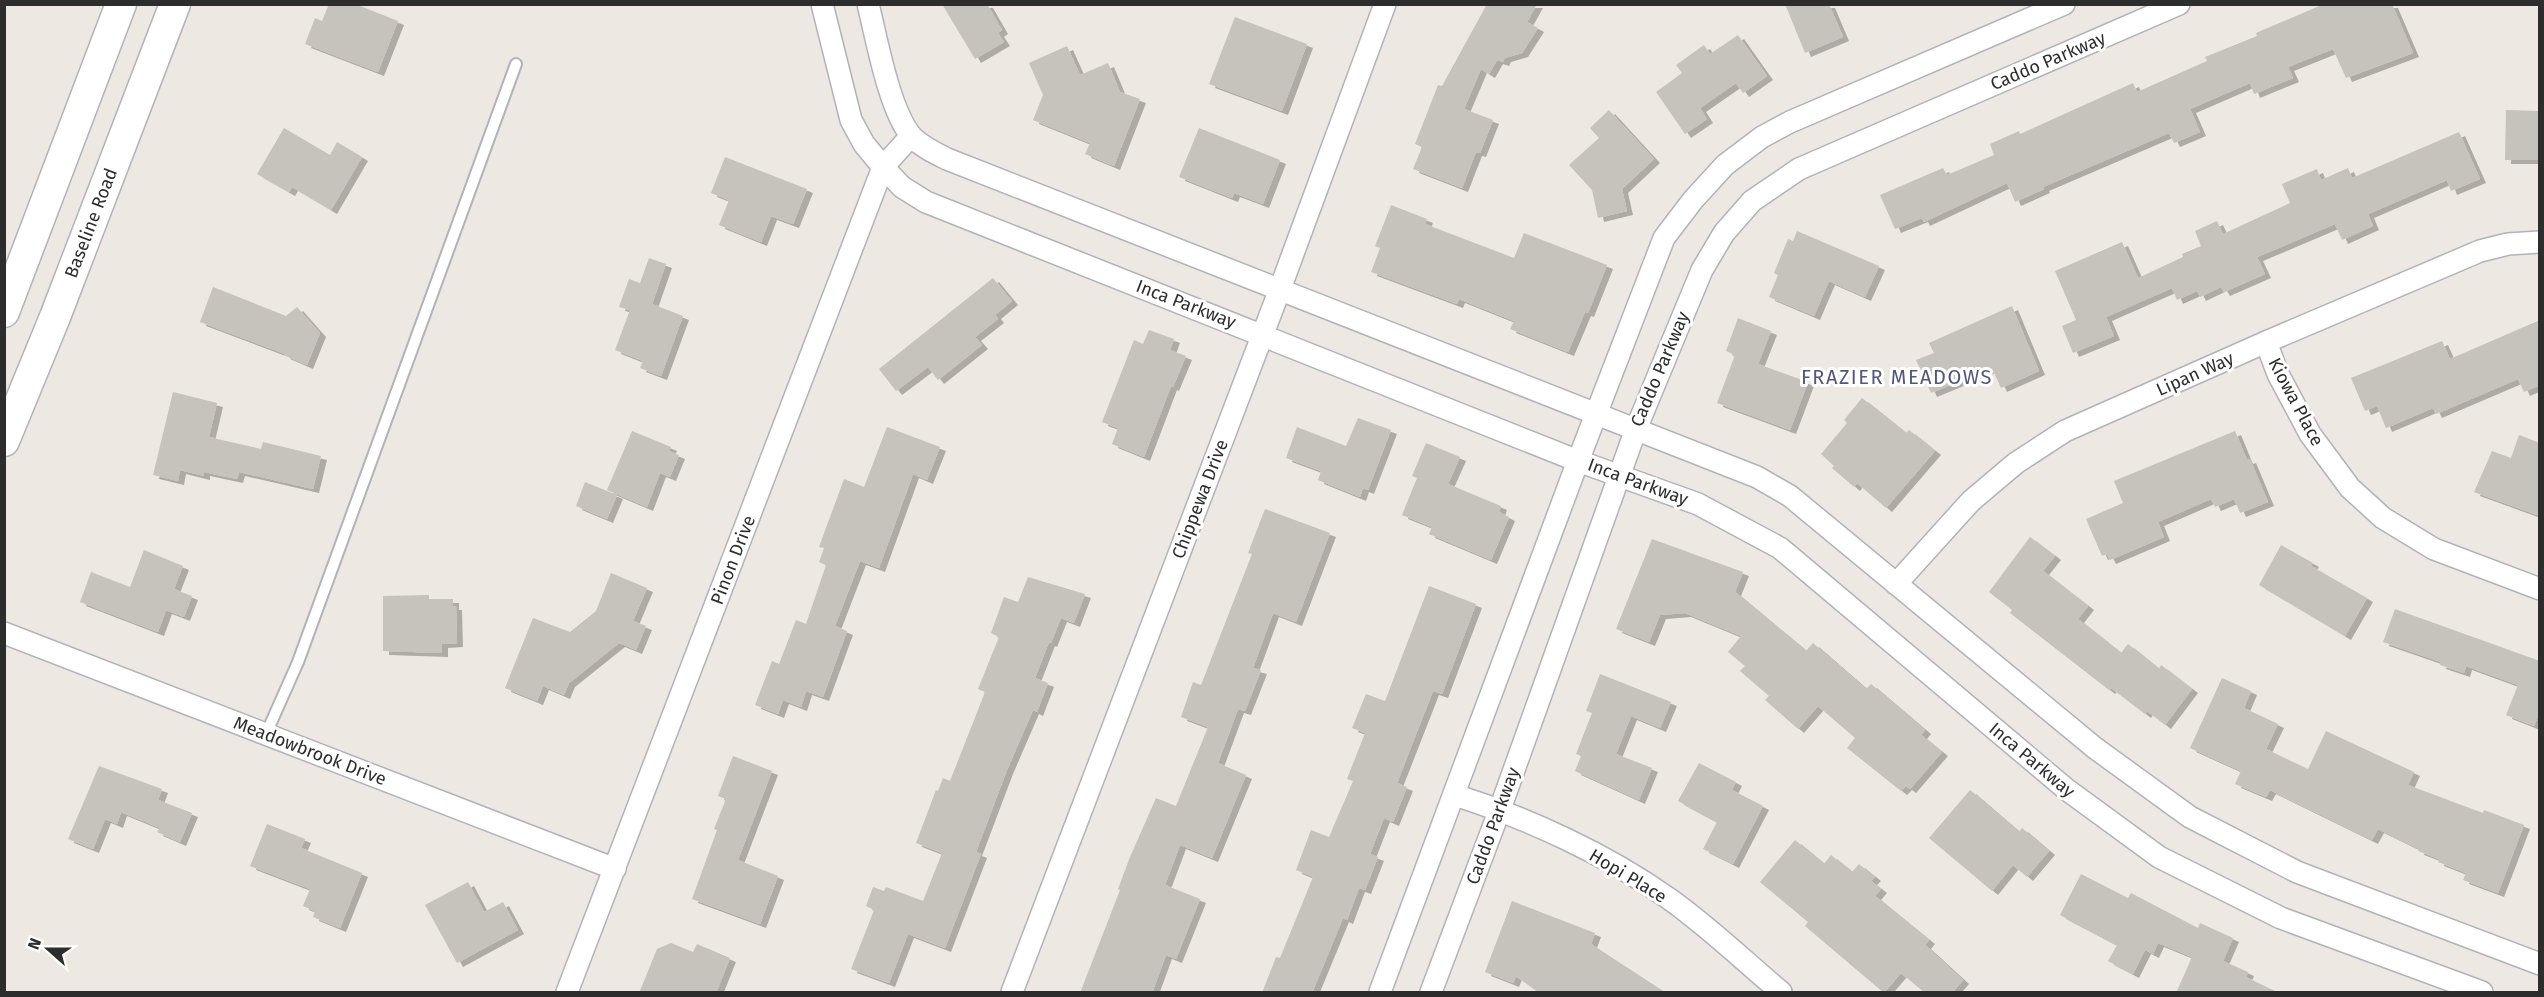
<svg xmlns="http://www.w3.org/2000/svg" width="2544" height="997" font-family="'Fira Sans',sans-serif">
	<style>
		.building { fill: #c6c2bc; filter: url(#shadow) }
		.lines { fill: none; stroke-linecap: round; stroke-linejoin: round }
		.lane-casing { stroke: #b1b2bc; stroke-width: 14 }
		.street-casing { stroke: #b1b2bc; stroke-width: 24 }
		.secondary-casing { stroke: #b1b2bc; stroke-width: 33 }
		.lane { stroke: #fff; stroke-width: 10 }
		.street { stroke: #fff; stroke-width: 21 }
		.secondary { stroke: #fff; stroke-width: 30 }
		.labels { text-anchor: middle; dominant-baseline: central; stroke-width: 6; stroke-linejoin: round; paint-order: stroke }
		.street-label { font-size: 18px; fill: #2d2d2d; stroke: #fff }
		.neighbourhood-label { font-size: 20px; letter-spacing: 1.5px; fill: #51567a; stroke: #fff }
	</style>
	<defs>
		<filter id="shadow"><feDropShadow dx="6" dy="4" stdDeviation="0" flood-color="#0004"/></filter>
	</defs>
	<rect width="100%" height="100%" fill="#ede8e1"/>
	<g class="building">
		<path d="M 329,4 L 355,4 L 398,21 L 378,72 L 305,44 L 315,18 L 322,21 Z"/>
		<path d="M 942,4 L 987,4 L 1002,30 L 998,33 L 1004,42 L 975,59 Z"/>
		<path d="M 1487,4 L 1537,4 L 1527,22 L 1538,28 L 1522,53 L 1505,58 L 1503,62 L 1497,60 L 1489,74 L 1481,69 L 1464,109 L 1493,120 L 1480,153 L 1476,152 L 1462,188 L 1413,169 L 1422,147 L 1415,144 L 1438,85 L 1442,86 Z"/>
		<path d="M 1785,4 L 1829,4 L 1843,37 L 1805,53 Z"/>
		<path d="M 2324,4 L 2392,4 L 2413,53 L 2346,78 L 2333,49 L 2288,67 L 2293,78 L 2254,94 L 2250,83 L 2190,109 L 2200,132 L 2174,143 L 2169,133 L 2043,187 L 2044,189 L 2015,202 L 2007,183 L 1924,222 L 1922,218 L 1895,229 L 1880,195 L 1943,168 L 1947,175 L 1994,155 L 1990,144 L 2019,131 L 2020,134 L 2133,83 L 2137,92 L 2207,61 L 2205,57 L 2257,36 L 2256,33 Z"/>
		<path d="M 1235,17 L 1307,44 L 1282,111 L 1209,84 Z"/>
		<path d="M 1738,35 L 1767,76 L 1743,93 L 1736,83 L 1700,108 L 1707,119 L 1685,134 L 1656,92 L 1682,73 L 1676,65 L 1704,45 L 1710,54 Z"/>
		<path d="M 1067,46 L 1080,75 L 1108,63 L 1120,92 L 1140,99 L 1114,166 L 1085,154 L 1090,143 L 1033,120 L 1043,95 L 1029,63 Z"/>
		<path d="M 1609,110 L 1654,159 L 1622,189 L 1627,211 L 1598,218 L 1592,190 L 1569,165 L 1599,138 L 1590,128 Z"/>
		<path d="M 2506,110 L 2540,111 L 2540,160 L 2505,160 Z"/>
		<path d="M 284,128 L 330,155 L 337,142 L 362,157 L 331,210 L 292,187 L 289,192 L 257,174 Z"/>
		<path d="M 1199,128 L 1280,160 L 1263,204 L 1234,193 L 1232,198 L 1179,177 Z"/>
		<path d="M 2459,132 L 2480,179 L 2451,191 L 2447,180 L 2368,214 L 2373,226 L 2342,240 L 2335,224 L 2257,257 L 2265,274 L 2224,292 L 2221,287 L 2200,297 L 2197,291 L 2177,300 L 2172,288 L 2106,317 L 2114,336 L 2073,353 L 2062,326 L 2076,320 L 2055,271 L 2122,242 L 2138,278 L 2183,257 L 2182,254 L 2201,246 L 2195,231 L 2217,221 L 2223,234 L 2290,203 L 2282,184 L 2317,169 L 2321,180 L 2348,168 L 2352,178 Z"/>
		<path d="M 725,157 L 807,189 L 793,224 L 771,216 L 761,242 L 719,225 L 729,200 L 711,193 Z"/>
		<path d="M 1391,205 L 1427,219 L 1425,224 L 1514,258 L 1524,233 L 1607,265 L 1588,313 L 1585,312 L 1568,352 L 1510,329 L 1514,321 L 1459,299 L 1457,304 L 1371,272 L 1380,248 L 1375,246 Z"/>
		<path d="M 1797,231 L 1879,266 L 1865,297 L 1829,281 L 1814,316 L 1769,297 L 1778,275 L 1774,273 L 1788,239 L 1793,241 Z"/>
		<path d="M 649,258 L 666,264 L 652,304 L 683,316 L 661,376 L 640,368 L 643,361 L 615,350 L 630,310 L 619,307 L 629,279 L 640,283 Z"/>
		<path d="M 993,278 L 1012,301 L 995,315 L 998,319 L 975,337 L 982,345 L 938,380 L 928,367 L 896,391 L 879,369 Z"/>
		<path d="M 213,287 L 286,316 L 297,307 L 320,333 L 307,365 L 284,355 L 285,354 L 200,322 Z"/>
		<path d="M 2012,306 L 2039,371 L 2001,388 L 1992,368 L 1931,393 L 1916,360 L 1934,353 L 1929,343 Z"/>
		<path d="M 1738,318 L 1771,331 L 1758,364 L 1808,382 L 1790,430 L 1717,403 L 1735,355 L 1726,351 Z"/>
		<path d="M 2540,320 L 2540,385 L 2524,392 L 2518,379 L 2436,414 L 2433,408 L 2386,428 L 2377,406 L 2365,411 L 2351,378 L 2442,341 L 2450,359 Z"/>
		<path d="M 1149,330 L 1174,339 L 1170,350 L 1186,356 L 1173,387 L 1171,386 L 1144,457 L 1112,444 L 1118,428 L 1102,422 L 1134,340 L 1143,344 Z"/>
		<path d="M 173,392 L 217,403 L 209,437 L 261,449 L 263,442 L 321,456 L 313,489 L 239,472 L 237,479 L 204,472 L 204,476 L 180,470 L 178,481 L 153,475 Z"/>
		<path d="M 1862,398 L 1906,433 L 1909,430 L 1935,451 L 1886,508 L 1857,483 L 1854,487 L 1832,468 L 1834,466 L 1821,454 L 1847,423 L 1844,420 Z"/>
		<path d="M 1358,418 L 1391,430 L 1368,490 L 1363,488 L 1360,497 L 1318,480 L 1321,471 L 1286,458 L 1297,427 L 1346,446 Z"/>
		<path d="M 887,427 L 940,447 L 927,480 L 913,474 L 879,568 L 860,561 L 835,626 L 847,631 L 823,697 L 806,691 L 801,707 L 783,700 L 778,714 L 755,705 L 772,661 L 779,664 L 796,620 L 806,624 L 826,565 L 819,562 L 824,548 L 819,547 L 844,479 L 864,487 Z"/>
		<path d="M 632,431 L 671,447 L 669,451 L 679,455 L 670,477 L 660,473 L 647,507 L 607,490 Z"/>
		<path d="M 2235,431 L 2247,460 L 2250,459 L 2268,502 L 2240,513 L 2234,499 L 2215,507 L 2211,499 L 2158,522 L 2164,537 L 2110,560 L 2107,554 L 2102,556 L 2086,519 L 2123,503 L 2114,481 Z"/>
		<path d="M 2519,435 L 2540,443 L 2540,516 L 2474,492 L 2492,451 L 2511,458 Z"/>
		<path d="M 1426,443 L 1460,457 L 1448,484 L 1501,506 L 1499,512 L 1509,517 L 1491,560 L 1429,534 L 1432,527 L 1402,515 L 1417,478 L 1412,476 Z"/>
		<path d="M 585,482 L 617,495 L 607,519 L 576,506 Z"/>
		<path d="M 1265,509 L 1330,533 L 1296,622 L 1273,613 L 1253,668 L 1261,670 L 1245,711 L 1238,709 L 1218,763 L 1246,775 L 1212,858 L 1180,845 L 1165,885 L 1200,899 L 1176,959 L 1166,955 L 1152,993 L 1080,993 L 1120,890 L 1118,889 L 1130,857 L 1156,798 L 1176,806 L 1208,727 L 1181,717 L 1193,682 L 1201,685 L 1252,554 L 1248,553 Z"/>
		<path d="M 2030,537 L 2055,556 L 2043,571 L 2088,606 L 2078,619 L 2121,653 L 2128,644 L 2159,669 L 2161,665 L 2192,689 L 2165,725 L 2147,711 L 2145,714 L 2111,688 L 2109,690 L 2010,613 L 2012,610 L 1989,592 Z"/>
		<path d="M 1652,539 L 1743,572 L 1735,592 L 1806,651 L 1813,643 L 1866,689 L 1871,684 L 1925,730 L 1921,735 L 1942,752 L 1910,789 L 1906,786 L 1901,791 L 1847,748 L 1855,738 L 1818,706 L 1798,729 L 1765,700 L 1769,696 L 1740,671 L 1745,666 L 1728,652 L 1741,636 L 1685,613 L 1660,615 L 1649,642 L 1616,629 Z"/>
		<path d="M 2281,545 L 2313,563 L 2311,566 L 2367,598 L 2345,636 L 2259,585 Z"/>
		<path d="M 144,550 L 183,566 L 174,589 L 192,596 L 184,617 L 166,610 L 158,632 L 80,602 L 91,572 L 130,587 Z"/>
		<path d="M 611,573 L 647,588 L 633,621 L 646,626 L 636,650 L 619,643 L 569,683 L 564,695 L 543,686 L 537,701 L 505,688 L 533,618 L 570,632 L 596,611 Z"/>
		<path d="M 1028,577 L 1085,594 L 1074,623 L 1061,618 L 1051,643 L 1049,642 L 1035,678 L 1048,683 L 1037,712 L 1033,710 L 1007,770 L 976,852 L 981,854 L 945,948 L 908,934 L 889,983 L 851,969 L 874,910 L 866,906 L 873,887 L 884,891 L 886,887 L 923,901 L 942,853 L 916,843 L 936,790 L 938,791 L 943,778 L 950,781 L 985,692 L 978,689 L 999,637 L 991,633 L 1004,597 L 1018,602 Z"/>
		<path d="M 1429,586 L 1476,604 L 1442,694 L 1433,691 L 1397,783 L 1407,787 L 1393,822 L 1384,818 L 1370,854 L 1378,857 L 1365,890 L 1359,888 L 1347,920 L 1343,918 L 1312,993 L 1262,993 L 1276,957 L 1280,958 L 1313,877 L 1296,870 L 1311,830 L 1329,837 L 1353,781 L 1347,779 L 1365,733 L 1352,728 L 1366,694 L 1385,701 Z"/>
		<path d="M 429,595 L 429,599 L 453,599 L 453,606 L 456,606 L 457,643 L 442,644 L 442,653 L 383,651 L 383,596 Z"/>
		<path d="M 2395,609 L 2540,661 L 2540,711 L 2534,726 L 2506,715 L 2518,685 L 2466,666 L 2464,673 L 2440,665 L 2441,662 L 2383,642 Z"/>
		<path d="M 1600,674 L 1671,702 L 1660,728 L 1631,716 L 1616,754 L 1652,768 L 1639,800 L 1575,771 L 1581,756 L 1576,754 L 1592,713 L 1586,711 Z"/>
		<path d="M 2222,678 L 2251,691 L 2244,708 L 2278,724 L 2266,749 L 2308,769 L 2326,731 L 2414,772 L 2408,785 L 2483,813 L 2484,810 L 2524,825 L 2498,893 L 2463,880 L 2466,873 L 2438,862 L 2439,859 L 2418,851 L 2419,849 L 2378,829 L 2372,840 L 2270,790 L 2266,797 L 2235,784 L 2241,771 L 2190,748 Z"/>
		<path d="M 733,756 L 772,771 L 738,860 L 778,876 L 760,924 L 692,899 L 717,830 L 714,829 L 726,799 L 718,796 Z"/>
		<path d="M 1699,763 L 1736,782 L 1732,790 L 1763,806 L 1733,864 L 1703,849 L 1717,822 L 1678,801 Z"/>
		<path d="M 99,766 L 162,789 L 158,800 L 192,813 L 180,842 L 157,832 L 160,828 L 121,812 L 117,824 L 105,819 L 93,849 L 68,839 Z"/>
		<path d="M 1970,790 L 2019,832 L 2022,828 L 2049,851 L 2027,877 L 2013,865 L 1992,891 L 1929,838 Z"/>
		<path d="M 267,824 L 305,839 L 301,848 L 362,873 L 340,928 L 313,917 L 315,911 L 303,906 L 310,889 L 250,866 Z"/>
		<path d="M 1795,840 L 1824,864 L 1831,855 L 1852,872 L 1859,864 L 1875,877 L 1871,881 L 1881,889 L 1875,896 L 1929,940 L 1925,945 L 1963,980 L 1952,993 L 1925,993 L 1901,973 L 1884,993 L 1805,926 L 1808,922 L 1760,882 Z"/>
		<path d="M 2081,874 L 2128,898 L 2131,893 L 2198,928 L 2200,923 L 2233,938 L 2223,961 L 2248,972 L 2246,977 L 2279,993 L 2176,993 L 2192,957 L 2158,943 L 2153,954 L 2145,950 L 2133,974 L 2108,961 L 2117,945 L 2060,915 Z"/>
		<path d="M 468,882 L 484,912 L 503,902 L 518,930 L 457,963 L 425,905 Z"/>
		<path d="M 1512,901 L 1595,933 L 1591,944 L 1666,993 L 1539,993 L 1516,976 L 1513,983 L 1485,972 Z"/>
		<path d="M 671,943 L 693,952 L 697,944 L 730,958 L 716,993 L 639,993 L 657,949 Z"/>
	</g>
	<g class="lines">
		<defs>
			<path id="lane" d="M 266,734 L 298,662 L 516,64"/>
			<g id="street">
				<path d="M 822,4 L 851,120 L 864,144 L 883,167 L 902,187 L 926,202 L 1578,461 L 1698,504 L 1780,548 L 2066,789 L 2159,857 L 2281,918 L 2482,992"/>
				<path d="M 868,4 C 877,40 889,110 912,137 C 922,147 935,153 947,159 L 1757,477 L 1790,496 L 2095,748 L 2190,817 L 2297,872 L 2540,964"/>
				<path d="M 2266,342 L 2278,374 L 2310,434 L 2350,488 L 2383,518 L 2434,549 L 2540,589"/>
				<path d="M 1896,584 L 1971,501 L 2016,463 L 2065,431 L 2266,342 L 2480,251 L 2508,244 L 2540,242"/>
				<path d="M 4,633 L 615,869"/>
				<path d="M 1455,795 C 1527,818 1606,854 1668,898 C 1708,926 1744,961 1781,992"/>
				<path d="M 567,992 L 883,167 L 911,136"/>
				<path d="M 1012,992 L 1280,289 L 1385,4"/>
				<path d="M 1380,992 L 1578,461 L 1664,238 L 1693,200 L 1725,165 L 1762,137 L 1790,122 L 2064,4"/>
				<path d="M 1431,992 L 1500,809 L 1636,429 L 1702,270 L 1724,233 L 1752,201 L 1799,169 L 2179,4"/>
			</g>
			<g id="secondary">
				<path d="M 4,312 L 121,4"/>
				<path d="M 4,441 L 55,317 L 175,4"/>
			</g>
		</defs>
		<use href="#lane" class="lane-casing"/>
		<use href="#street" class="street-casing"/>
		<use href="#secondary" class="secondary-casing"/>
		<use href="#lane" class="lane"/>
		<use href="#street" class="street"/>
		<use href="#secondary" class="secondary"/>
	</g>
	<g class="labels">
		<g class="street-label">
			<text transform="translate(2048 61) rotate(-23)">Caddo Parkway</text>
			<text transform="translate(91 223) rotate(-69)">Baseline Road</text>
			<text transform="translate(1186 304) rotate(21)">Inca Parkway</text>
			<text transform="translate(1660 369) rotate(-67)">Caddo Parkway</text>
			<text transform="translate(2195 374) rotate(-24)">Lipan Way</text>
			<text transform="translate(2296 402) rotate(62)">Kiowa Place</text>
			<text transform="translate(1638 482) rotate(20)">Inca Parkway</text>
			<text transform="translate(1200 499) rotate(-69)">Chippewa Drive</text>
			<text transform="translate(733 560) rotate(-69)">Pinon Drive</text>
			<text transform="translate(310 751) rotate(21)">Meadowbrook Drive</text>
			<text transform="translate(2032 760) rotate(40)">Inca Parkway</text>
			<text transform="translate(1493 826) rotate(-70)">Caddo Parkway</text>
			<text transform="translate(1628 876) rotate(31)">Hopi Place</text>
		</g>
		<g class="neighbourhood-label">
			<text x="1897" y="377">FRAZIER MEADOWS</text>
		</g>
	</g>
	<rect width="2544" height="997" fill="none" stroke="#2d2d2d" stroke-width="12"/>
	<g transform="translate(48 949) rotate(291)" stroke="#ffffff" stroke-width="4.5" paint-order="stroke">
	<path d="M0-4.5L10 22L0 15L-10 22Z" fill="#2d2d2d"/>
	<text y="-9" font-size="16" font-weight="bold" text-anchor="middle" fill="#2d2d2d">N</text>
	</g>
</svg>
